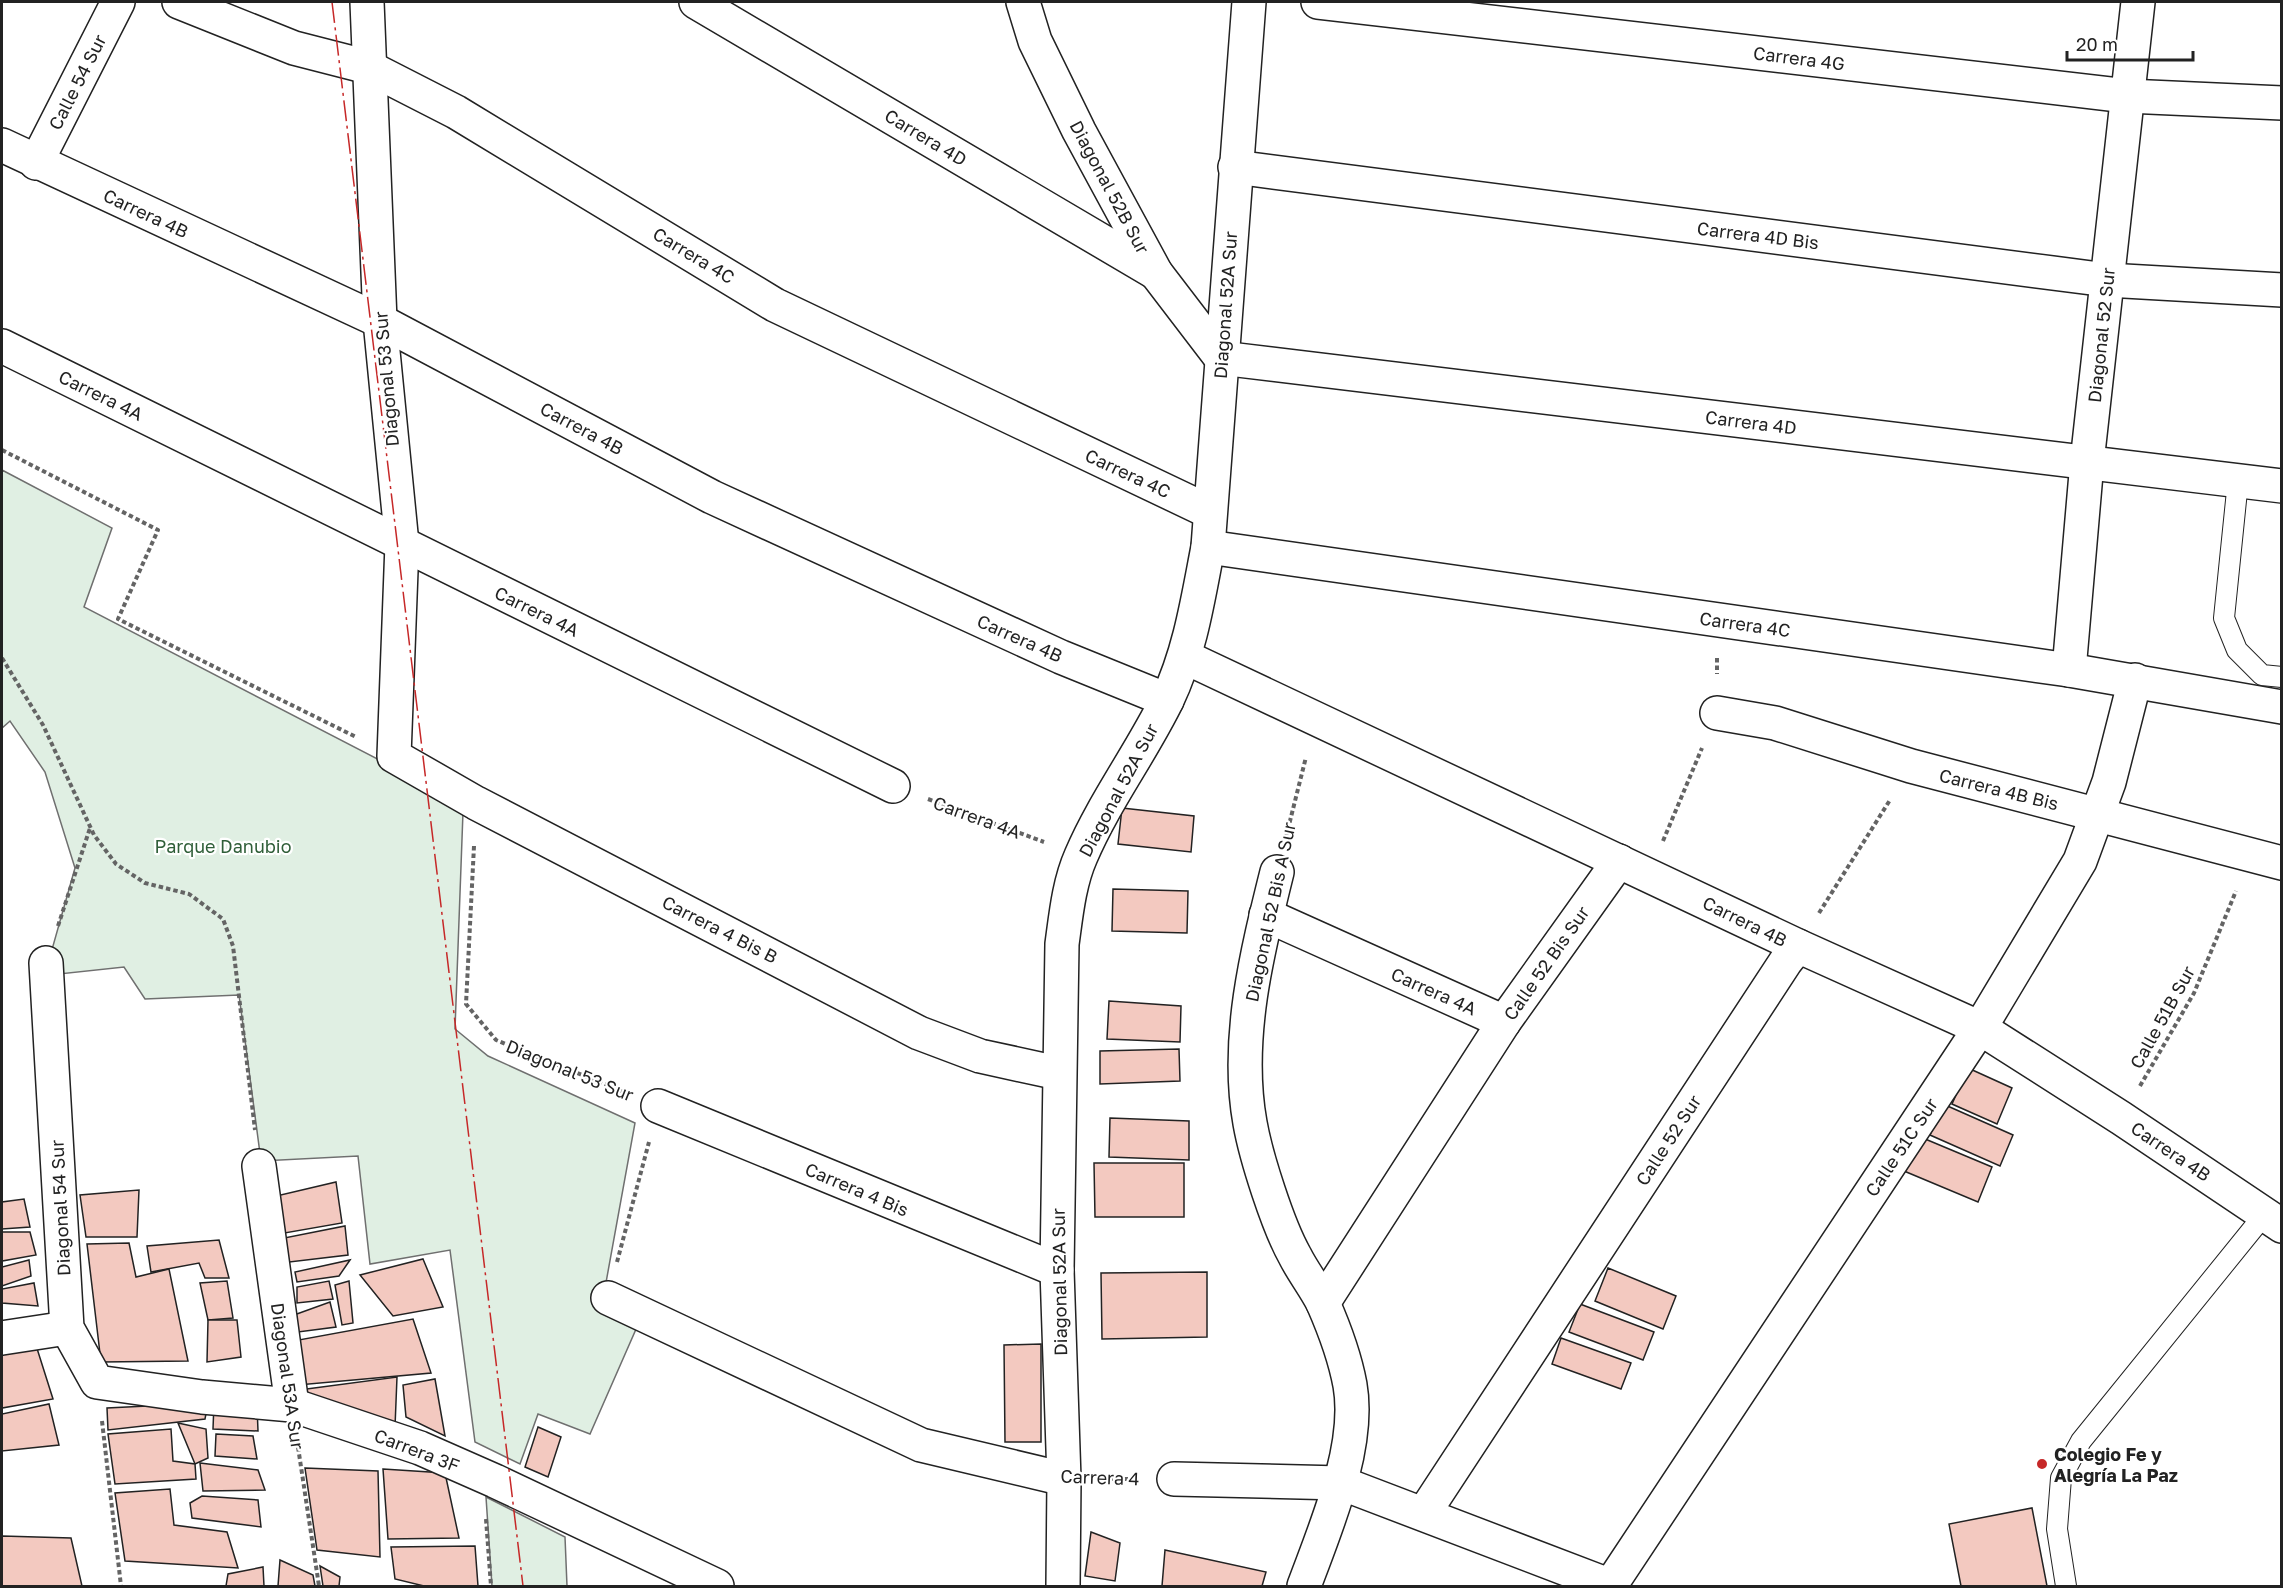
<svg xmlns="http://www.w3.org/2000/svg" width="2283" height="1588" font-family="'Golos Text',sans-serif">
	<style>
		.green { fill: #e0efe3; stroke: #6f6f6f; stroke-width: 1.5 }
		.building { fill: #f3c9c0; stroke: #222; stroke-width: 1.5 }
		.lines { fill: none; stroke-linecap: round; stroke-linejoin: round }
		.lane-casing { stroke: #222; stroke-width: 22 }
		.street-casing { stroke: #222; stroke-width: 36 }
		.path { stroke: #646464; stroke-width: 4; stroke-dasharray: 4.5 3; stroke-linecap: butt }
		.lane { stroke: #fff; stroke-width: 20 }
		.street { stroke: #fff; stroke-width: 33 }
		.power { stroke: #c62828; stroke-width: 1.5; stroke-dasharray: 21 4.5 3 4.5; stroke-linecap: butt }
		.poi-dot { fill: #c62828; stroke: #fff; stroke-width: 2 }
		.labels { text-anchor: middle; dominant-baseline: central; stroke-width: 4.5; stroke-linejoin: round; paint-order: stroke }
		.street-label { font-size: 18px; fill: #222; stroke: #fff }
		.park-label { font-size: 18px; fill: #2f5e38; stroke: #fff }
		.poi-label { font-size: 18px; font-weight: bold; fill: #222; stroke: #fff; text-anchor: start }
	</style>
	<rect width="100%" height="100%" fill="#fff"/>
	<g class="green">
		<path d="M 2,470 L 112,528 L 84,607 L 391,766 L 463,812 L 455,1029 L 488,1056 L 635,1123 L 603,1299 L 640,1320 L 590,1434 L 538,1414 L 520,1464 L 475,1442 L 450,1250 L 370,1264 L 358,1156 L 261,1161 L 239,995 L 145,999 L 124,967 L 50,975 L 51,953 L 75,868 L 45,772 L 10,721 L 2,728 Z"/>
		<path d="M 486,1497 L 565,1537 L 567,1586 L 492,1586 Z"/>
	</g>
	<g class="building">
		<path d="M 1122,808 L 1194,816 L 1191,852 L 1118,844 Z"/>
		<path d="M 1113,889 L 1188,891 L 1187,933 L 1112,931 Z"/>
		<path d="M 1109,1001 L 1181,1006 L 1180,1042 L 1107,1039 Z"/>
		<path d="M 1179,1049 L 1180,1081 L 1100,1084 L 1100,1051 Z"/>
		<path d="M 1968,1068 L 2012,1088 L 1997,1124 L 1952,1104 Z"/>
		<path d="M 1943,1104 L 2013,1135 L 2000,1166 L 1930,1135 Z"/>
		<path d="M 1110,1118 L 1189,1121 L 1189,1160 L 1109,1157 Z"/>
		<path d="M 1918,1136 L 1992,1167 L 1978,1202 L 1904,1171 Z"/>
		<path d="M 1094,1163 L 1184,1163 L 1184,1217 L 1095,1217 Z"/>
		<path d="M 336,1182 L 342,1223 L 279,1234 L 272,1197 Z"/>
		<path d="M 139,1190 L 137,1237 L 86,1237 L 80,1195 Z"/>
		<path d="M 24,1199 L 30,1227 L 2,1229 L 2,1202 Z"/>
		<path d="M 345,1226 L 348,1255 L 281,1263 L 279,1239 Z"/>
		<path d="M 2,1232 L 30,1232 L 36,1255 L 2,1261 Z"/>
		<path d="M 219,1240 L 229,1278 L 205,1278 L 199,1263 L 151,1272 L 147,1246 Z"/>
		<path d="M 129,1243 L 136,1277 L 169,1269 L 188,1361 L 101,1362 L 87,1244 Z"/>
		<path d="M 423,1259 L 443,1307 L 393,1316 L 360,1275 Z"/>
		<path d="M 29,1260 L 31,1276 L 2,1286 L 2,1267 Z"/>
		<path d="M 350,1260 L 339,1276 L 297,1282 L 295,1272 Z"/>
		<path d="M 1608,1268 L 1676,1296 L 1663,1329 L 1595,1301 Z"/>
		<path d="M 1207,1272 L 1207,1337 L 1102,1339 L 1101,1273 Z"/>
		<path d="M 227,1281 L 233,1318 L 208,1320 L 200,1283 Z"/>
		<path d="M 329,1281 L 333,1299 L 297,1303 L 297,1287 Z"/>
		<path d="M 349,1281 L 353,1323 L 342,1325 L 335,1285 Z"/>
		<path d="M 34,1283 L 38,1306 L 2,1303 L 2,1289 Z"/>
		<path d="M 330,1302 L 336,1327 L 298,1332 L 294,1315 Z"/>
		<path d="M 1580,1304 L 1654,1332 L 1643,1360 L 1569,1332 Z"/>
		<path d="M 413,1319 L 431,1373 L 298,1385 L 293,1341 Z"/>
		<path d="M 208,1320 L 237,1320 L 241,1357 L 207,1362 Z"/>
		<path d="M 1561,1338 L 1631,1363 L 1621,1389 L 1552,1364 Z"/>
		<path d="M 34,1339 L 53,1399 L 2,1408 L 2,1344 Z"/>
		<path d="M 1041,1344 L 1041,1442 L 1005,1442 L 1004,1345 Z"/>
		<path d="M 397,1377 L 395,1427 L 299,1390 Z"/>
		<path d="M 435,1379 L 445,1436 L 406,1417 L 403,1385 Z"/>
		<path d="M 208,1403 L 205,1419 L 108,1430 L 107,1408 Z"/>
		<path d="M 214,1403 L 257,1406 L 258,1431 L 213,1429 Z"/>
		<path d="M 49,1404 L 59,1445 L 2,1451 L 2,1414 Z"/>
		<path d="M 178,1423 L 206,1429 L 208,1458 L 195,1464 Z"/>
		<path d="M 538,1427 L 561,1437 L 548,1477 L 525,1467 Z"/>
		<path d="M 171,1429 L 173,1461 L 195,1464 L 196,1479 L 115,1484 L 108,1434 Z"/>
		<path d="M 216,1434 L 253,1436 L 257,1459 L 215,1456 Z"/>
		<path d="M 200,1463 L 258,1470 L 265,1490 L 203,1491 Z"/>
		<path d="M 305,1468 L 378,1471 L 380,1557 L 317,1550 Z"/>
		<path d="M 383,1469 L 445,1473 L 459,1538 L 388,1539 Z"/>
		<path d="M 170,1489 L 174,1525 L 227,1532 L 238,1568 L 125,1561 L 115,1493 Z"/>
		<path d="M 202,1496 L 258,1500 L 261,1527 L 192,1518 L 190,1503 Z"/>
		<path d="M 2032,1508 L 2047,1586 L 1961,1586 L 1949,1524 Z"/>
		<path d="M 1091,1532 L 1120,1543 L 1115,1581 L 1085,1576 Z"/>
		<path d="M 2,1536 L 71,1538 L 82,1586 L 2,1586 Z"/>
		<path d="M 475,1546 L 478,1586 L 424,1586 L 395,1579 L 391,1547 Z"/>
		<path d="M 1165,1550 L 1266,1572 L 1262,1586 L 1162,1586 Z"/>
		<path d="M 280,1560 L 313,1575 L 315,1586 L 278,1586 Z"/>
		<path d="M 320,1566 L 340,1577 L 339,1586 L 323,1586 Z"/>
		<path d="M 263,1567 L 264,1586 L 226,1586 L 228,1574 Z"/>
	</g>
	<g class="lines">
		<defs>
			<g id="lane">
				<path d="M 2238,481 L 2224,618 L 2237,650 L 2262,675 L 2282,677"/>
				<path d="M 2066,1586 L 2057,1529 L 2061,1478 L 2081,1441 L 2264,1215"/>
			</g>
			<g id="street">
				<path d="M 179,2 L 294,48 L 368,67 L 456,112 L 775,305 L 1210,512"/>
				<path d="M 367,2 L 380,321 L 402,544 L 394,756 L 476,803 L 919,1033 L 980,1056 L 1058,1073"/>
				<path d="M 696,2 L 1156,273"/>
				<path d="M 1023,2 L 1035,41 L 1079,131 L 1156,273 L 1221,358 L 2282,486"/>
				<path d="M 1318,2 L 2127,96 L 2282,103"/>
				<path d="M 2,145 L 380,321 L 712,497 L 1061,657 L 1167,700"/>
				<path d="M 36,163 L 118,2"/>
				<path d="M 1235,167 L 2107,280 L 2282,290"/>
				<path d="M 2,346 L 893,786"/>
				<path d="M 1208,547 L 2069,670 L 2282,707"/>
				<path d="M 1185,657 L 1798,946 L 1980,1028 L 2121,1118 L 2282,1226"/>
				<path d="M 2069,670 L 2087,462 L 2138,2"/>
				<path d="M 1717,713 L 1775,723 L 1911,766 L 2282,863"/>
				<path d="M 1277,872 C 1257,952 1235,1040 1250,1123 C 1256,1157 1278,1226 1295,1256 C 1303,1272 1315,1287 1323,1303 C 1334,1328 1345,1358 1350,1385 C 1361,1447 1325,1529 1304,1586"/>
				<path d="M 1266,915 L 1504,1022"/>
				<path d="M 46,963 L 67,1328 L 97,1382 L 202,1397 L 292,1405 L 420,1448 L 495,1481 L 717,1586"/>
				<path d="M 658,1106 L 1057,1270"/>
				<path d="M 259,1166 L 292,1405"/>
				<path d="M 608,1298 L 921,1445 L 1064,1479"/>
				<path d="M 1323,1303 L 1504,1022 L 1619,861"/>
				<path d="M 2,1338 L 67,1328"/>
				<path d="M 1174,1479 L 1341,1483 L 1611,1586"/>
				<path d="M 1424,1513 L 1786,961 L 1798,946"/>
				<path d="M 1063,1586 L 1064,1479 L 1057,1270 L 1062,944 C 1066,915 1069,883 1081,856 C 1104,802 1141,753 1167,700 C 1190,652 1198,599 1208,547 L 1249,2"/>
				<path d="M 1610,1586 L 1980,1028 L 2080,861 L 2109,782 L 2135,680"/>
			</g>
		</defs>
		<use href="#lane" class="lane-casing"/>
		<use href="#street" class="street-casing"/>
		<g class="path">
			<path d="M 2,450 L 158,530 L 118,619 L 356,737"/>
			<path d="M 2,658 L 43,725 L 94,835 L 116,864 L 145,883 L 189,894 L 223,919 L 233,946 L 255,1130"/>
			<path d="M 1717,658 L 1717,674"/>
			<path d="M 928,799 L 1044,842"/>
			<path d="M 1286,837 L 1306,757"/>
			<path d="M 1663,841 L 1702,748"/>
			<path d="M 474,846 L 466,1004 L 496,1040 L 624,1092"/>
			<path d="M 1819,913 L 1890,800"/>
			<path d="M 58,926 L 90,828"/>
			<path d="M 2140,1086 L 2194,993 L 2236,891"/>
			<path d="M 617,1262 L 649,1142"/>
			<path d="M 102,1421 L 121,1586"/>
			<path d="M 298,1447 L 319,1586"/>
			<path d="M 1101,1479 L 1138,1479"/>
			<path d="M 486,1519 L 491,1586"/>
		</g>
		<use href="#lane" class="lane"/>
		<use href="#street" class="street"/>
		<path class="power" d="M 332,2 L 523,1586"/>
	</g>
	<circle class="poi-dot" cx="2042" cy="1464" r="6"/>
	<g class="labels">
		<g class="street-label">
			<text transform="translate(1799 58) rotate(7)">Carrera 4G</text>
			<text transform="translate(77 82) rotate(-63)">Calle 54 Sur</text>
			<text transform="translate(926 137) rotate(31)">Carrera 4D</text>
			<text transform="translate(1110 187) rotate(62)">Diagonal 52B Sur</text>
			<text transform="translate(146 213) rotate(25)">Carrera 4B</text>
			<text transform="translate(1758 235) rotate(7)">Carrera 4D Bis</text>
			<text transform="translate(694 255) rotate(31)">Carrera 4C</text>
			<text transform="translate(1225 305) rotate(-86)">Diagonal 52A Sur</text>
			<text transform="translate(2101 335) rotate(-84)">Diagonal 52 Sur</text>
			<text transform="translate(386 379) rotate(-95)">Diagonal 53 Sur</text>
			<text transform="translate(101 395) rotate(26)">Carrera 4A</text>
			<text transform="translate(1751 422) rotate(7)">Carrera 4D</text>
			<text transform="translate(582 428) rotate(28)">Carrera 4B</text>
			<text transform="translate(1128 473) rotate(25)">Carrera 4C</text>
			<text transform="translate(537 611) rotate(26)">Carrera 4A</text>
			<text transform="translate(1745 624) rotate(8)">Carrera 4C</text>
			<text transform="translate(1020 638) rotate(24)">Carrera 4B</text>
			<text transform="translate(1999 789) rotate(14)">Carrera 4B Bis</text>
			<text transform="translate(1118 790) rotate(-62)">Diagonal 52A Sur</text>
			<text transform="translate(977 817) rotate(20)">Carrera 4A</text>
			<text transform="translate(1270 912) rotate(-78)">Diagonal 52 Bis A Sur</text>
			<text transform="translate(1745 921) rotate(26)">Carrera 4B</text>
			<text transform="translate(720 929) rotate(27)">Carrera 4 Bis B</text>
			<text transform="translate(1546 963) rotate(-55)">Calle 52 Bis Sur</text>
			<text transform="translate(1434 991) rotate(24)">Carrera 4A</text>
			<text transform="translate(2162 1017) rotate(-61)">Calle 51B Sur</text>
			<text transform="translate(570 1070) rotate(22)">Diagonal 53 Sur</text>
			<text transform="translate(1668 1140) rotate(-57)">Calle 52 Sur</text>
			<text transform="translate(1901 1147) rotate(-56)">Calle 51C Sur</text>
			<text transform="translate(2171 1151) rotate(34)">Carrera 4B</text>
			<text transform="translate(857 1189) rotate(23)">Carrera 4 Bis</text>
			<text transform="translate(60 1208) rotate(-93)">Diagonal 54 Sur</text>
			<text transform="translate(1059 1282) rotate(-91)">Diagonal 52A Sur</text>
			<text transform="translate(288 1376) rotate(82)">Diagonal 53A Sur</text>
			<text transform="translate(417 1450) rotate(21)">Carrera 3F</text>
			<text transform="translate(1100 1477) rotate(2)">Carrera 4</text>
		</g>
		<g class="park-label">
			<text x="223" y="846">Parque Danubio</text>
		</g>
		<g class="poi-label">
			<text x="2054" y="1454">Colegio Fe y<tspan x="2054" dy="21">Alegría La Paz</tspan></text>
		</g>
	</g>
	<rect width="2283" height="1588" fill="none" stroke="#222222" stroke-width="6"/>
	<path d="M2067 51v9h126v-9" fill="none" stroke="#222222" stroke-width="3"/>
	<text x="2076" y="51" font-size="18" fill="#222222" stroke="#ffffff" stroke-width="4.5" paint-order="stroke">20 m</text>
</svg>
